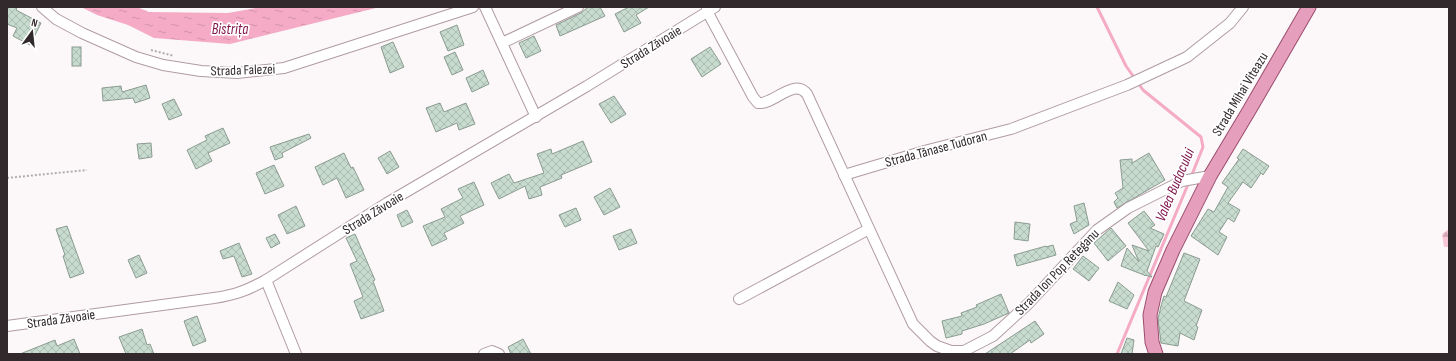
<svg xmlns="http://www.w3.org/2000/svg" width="1456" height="361" font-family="'Sofia Sans Condensed',sans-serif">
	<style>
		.forest { fill: url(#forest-firs) }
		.water { fill: url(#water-ripples) }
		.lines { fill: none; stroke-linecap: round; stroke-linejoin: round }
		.stream { stroke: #f5abc5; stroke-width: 3 }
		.building { fill: url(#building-cross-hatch); stroke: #8a9b91 }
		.minor-casing { stroke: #b09ca2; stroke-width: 12 }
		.major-casing { stroke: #9b4c6d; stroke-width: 15 }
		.path { stroke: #b1abad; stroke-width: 2; stroke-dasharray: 2 2; stroke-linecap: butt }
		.minor { stroke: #fff; stroke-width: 10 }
		.major { stroke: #e59fbc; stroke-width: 13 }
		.labels { text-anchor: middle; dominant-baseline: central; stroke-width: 3.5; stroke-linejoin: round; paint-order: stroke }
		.street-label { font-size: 14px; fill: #31292c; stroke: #fff }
		.water-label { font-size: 15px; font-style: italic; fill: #7d1249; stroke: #fff }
	</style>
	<defs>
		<pattern id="forest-firs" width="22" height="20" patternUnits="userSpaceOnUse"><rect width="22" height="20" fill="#f7c6d7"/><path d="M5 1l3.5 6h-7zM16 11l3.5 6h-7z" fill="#d4aab9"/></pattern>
		<pattern id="water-ripples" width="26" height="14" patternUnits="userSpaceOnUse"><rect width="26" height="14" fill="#f5abc5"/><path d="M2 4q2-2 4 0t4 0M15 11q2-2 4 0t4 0" fill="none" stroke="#d293a9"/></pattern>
		<pattern id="building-cross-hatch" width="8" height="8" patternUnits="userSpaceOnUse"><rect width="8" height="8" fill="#c8dbcf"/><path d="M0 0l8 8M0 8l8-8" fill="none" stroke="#acbcb2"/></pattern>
	</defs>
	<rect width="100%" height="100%" fill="#fcf8f9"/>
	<path class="forest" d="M 1449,229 L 1449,247 L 1444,247 L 1442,234 Z"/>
	<path class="water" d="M 81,7 L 137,7 L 149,12 L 228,13 L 261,7 L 380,7 L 230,44 L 154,38 L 128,25 L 97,15 Z"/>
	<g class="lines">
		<g class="stream">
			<path d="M 1097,7 L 1126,66 L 1143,90 L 1201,137 L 1203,147 L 1191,177"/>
			<path d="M 1117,354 L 1189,182"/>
		</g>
	</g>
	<g class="building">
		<path d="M 7,7 L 17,7 L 16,10 L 41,23 L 30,45 L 13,36 L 17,28 L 7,24 Z"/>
		<path d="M 588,7 L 600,7 L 605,16 L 560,36 L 556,25 L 581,13 Z"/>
		<path d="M 629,7 L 649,7 L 636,15 L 641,23 L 624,32 L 615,14 Z"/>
		<path d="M 457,25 L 464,45 L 448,51 L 440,32 Z"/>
		<path d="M 534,36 L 541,51 L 526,58 L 519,43 Z"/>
		<path d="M 393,42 L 404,67 L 390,73 L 381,47 Z"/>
		<rect x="72" y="47" width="9" height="19"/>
		<path d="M 710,47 L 721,64 L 702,77 L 691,59 Z"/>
		<path d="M 455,52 L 463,70 L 452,75 L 444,57 Z"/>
		<path d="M 483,70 L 489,84 L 472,92 L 466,78 Z"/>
		<path d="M 146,85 L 150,98 L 135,103 L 133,98 L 103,101 L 102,88 L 121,86 L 122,92 Z"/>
		<path d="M 614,96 L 626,114 L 611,123 L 599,104 Z"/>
		<path d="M 174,99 L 182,115 L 169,120 L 162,104 Z"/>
		<path d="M 440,103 L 444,112 L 466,103 L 475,124 L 459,130 L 457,123 L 436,132 L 426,108 Z"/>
		<path d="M 223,128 L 230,143 L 208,153 L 212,161 L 196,169 L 187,150 L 207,140 L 205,136 Z"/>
		<path d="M 309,134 L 311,138 L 282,153 L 283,157 L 275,160 L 270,147 Z"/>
		<path d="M 583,141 L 592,162 L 561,175 L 562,178 L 540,187 L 542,195 L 529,199 L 525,186 L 499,199 L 491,183 L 509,174 L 514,183 L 544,173 L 537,154 L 551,149 L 552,154 Z"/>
		<path d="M 151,143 L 152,157 L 139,159 L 137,144 Z"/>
		<path d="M 1243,149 L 1269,166 L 1263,175 L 1261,173 L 1251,188 L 1243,182 L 1228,203 L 1240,210 L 1234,222 L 1228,218 L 1219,232 L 1227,237 L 1218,255 L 1191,236 L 1208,209 L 1214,212 L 1228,187 L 1222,183 L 1239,159 L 1237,158 Z"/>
		<path d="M 390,151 L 399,167 L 387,174 L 378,158 Z"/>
		<path d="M 344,153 L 351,168 L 353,167 L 364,190 L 346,198 L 337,178 L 323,185 L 315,167 Z"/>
		<path d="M 1149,153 L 1165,180 L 1117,208 L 1114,202 L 1118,198 L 1115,193 L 1123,188 L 1120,160 L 1132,159 L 1132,163 Z"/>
		<path d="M 274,165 L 284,186 L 265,194 L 256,173 Z"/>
		<path d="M 474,182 L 484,205 L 460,216 L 464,223 L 444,233 L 447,239 L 432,246 L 423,226 L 445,217 L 441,209 L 463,198 L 458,189 Z"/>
		<path d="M 610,188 L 620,207 L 604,215 L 594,197 Z"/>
		<path d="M 1084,203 L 1089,225 L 1074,234 L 1070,224 L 1077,221 L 1074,206 Z"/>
		<path d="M 296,206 L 305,226 L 287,234 L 278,215 Z"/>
		<path d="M 576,208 L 581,220 L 565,227 L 559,215 Z"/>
		<path d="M 407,210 L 413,222 L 402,227 L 397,215 Z"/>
		<path d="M 1144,211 L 1155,225 L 1150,228 L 1164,234 L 1158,247 L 1156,246 L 1147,271 L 1152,277 L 1145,275 L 1145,276 L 1144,275 L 1121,266 L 1127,248 L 1139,262 L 1132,245 L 1149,251 L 1128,223 Z"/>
		<path d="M 1015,222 L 1030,224 L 1028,241 L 1014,239 Z"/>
		<path d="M 67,226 L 84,273 L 70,278 L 63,256 L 65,255 L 56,229 Z"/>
		<path d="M 1111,228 L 1126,246 L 1108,261 L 1094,243 Z"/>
		<path d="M 631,229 L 637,243 L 619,250 L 613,236 Z"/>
		<path d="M 275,234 L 280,243 L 271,248 L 266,238 Z"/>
		<path d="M 355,234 L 375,280 L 373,281 L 384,311 L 361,319 L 354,301 L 363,297 L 350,264 L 357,261 L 346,238 Z"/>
		<path d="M 239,243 L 252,274 L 242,277 L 234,256 L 223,259 L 220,251 Z"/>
		<path d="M 1053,245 L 1056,255 L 1017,266 L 1014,255 L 1046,246 L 1046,247 Z"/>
		<path d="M 1184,253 L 1200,259 L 1184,301 L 1202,310 L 1196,326 L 1198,327 L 1194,340 L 1180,333 L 1178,346 L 1161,343 L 1158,319 L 1161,306 L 1164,296 L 1166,297 Z"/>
		<path d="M 139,255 L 147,273 L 136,278 L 128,260 Z"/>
		<path d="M 1083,256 L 1099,268 L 1089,281 L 1073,269 Z"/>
		<path d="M 1118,282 L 1134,295 L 1127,309 L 1109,301 Z"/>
		<path d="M 1001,294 L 1009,313 L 984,324 L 962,331 L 962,334 L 946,338 L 942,321 L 962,316 L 961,313 L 977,307 L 976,305 Z"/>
		<path d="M 197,316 L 206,341 L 193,346 L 184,321 Z"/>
		<path d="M 1035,321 L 1044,334 L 1031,343 L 1030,340 L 1010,354 L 985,354 Z"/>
		<path d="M 142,329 L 147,345 L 150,344 L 154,354 L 126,354 L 119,337 Z"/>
		<path d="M 1127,338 L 1134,340 L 1132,354 L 1121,354 Z"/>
		<path d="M 74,339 L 80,354 L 20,354 L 55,340 L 57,346 Z"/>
		<path d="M 523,339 L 531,354 L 511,354 L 508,347 Z"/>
	</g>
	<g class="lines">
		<defs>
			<g id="minor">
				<path d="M 42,7 L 56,19 L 82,33 L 136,57 L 163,65 L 201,71 L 237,73 L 284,68 L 473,7"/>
				<path d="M 485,7 L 536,117"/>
				<path d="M 707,7 L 707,11 L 753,97 L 758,103 C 774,105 794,77 807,94 L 913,324 L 930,341 L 937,346 L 951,351 L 964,351 L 993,336 L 1028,304 L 1097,230 L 1128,208 L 1182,181 L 1210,176"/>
				<path d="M 502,43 L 578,7"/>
				<path d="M 844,175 L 928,150 L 1011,129 L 1127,85 L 1187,57 L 1230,23 L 1243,7"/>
				<path d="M 266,280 L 296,354"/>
				<path d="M 739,299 L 869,229"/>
				<path d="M 7,326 L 214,298 C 235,295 248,290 266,280 L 387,203 L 587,86 L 715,7"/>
				<path d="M 484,354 L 492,351 L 499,354"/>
			</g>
			<path id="major" d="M 1156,354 L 1152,342 L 1150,315 L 1155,292 L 1173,250 L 1210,176 L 1250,109 L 1309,7"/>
		</defs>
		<use href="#minor" class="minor-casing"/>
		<use href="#major" class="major-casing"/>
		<g class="path">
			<path d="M 151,50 L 174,56"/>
			<path d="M 7,178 L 87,170"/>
		</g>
		<use href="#minor" class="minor"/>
		<use href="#major" class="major"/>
	</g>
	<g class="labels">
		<g class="street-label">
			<text transform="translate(651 47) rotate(-32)">Strada Zăvoaie</text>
			<text transform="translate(243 70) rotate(-2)">Strada Falezei</text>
			<text transform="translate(1240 94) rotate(-59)">Strada Mihai Viteazu</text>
			<text transform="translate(936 149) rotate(-15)">Strada Tănase Tudoran</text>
			<text transform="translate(373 213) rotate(-32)">Strada Zăvoaie</text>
			<text transform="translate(1057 272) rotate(-46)">Strada Ion Pop Reteganu</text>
			<text transform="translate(61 319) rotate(-8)">Strada Zăvoaie</text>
		</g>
		<g class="water-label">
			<text x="230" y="29">Bistrița</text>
			<text transform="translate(1175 185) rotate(-67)">Valea Budacului</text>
		</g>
	</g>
	<rect width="1456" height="361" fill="none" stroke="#31292c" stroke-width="16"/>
	<g transform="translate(32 32) rotate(15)" stroke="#ffffff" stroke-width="3" paint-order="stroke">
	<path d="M0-3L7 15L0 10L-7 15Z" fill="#31292c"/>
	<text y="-6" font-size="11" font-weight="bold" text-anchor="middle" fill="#31292c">N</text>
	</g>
</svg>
